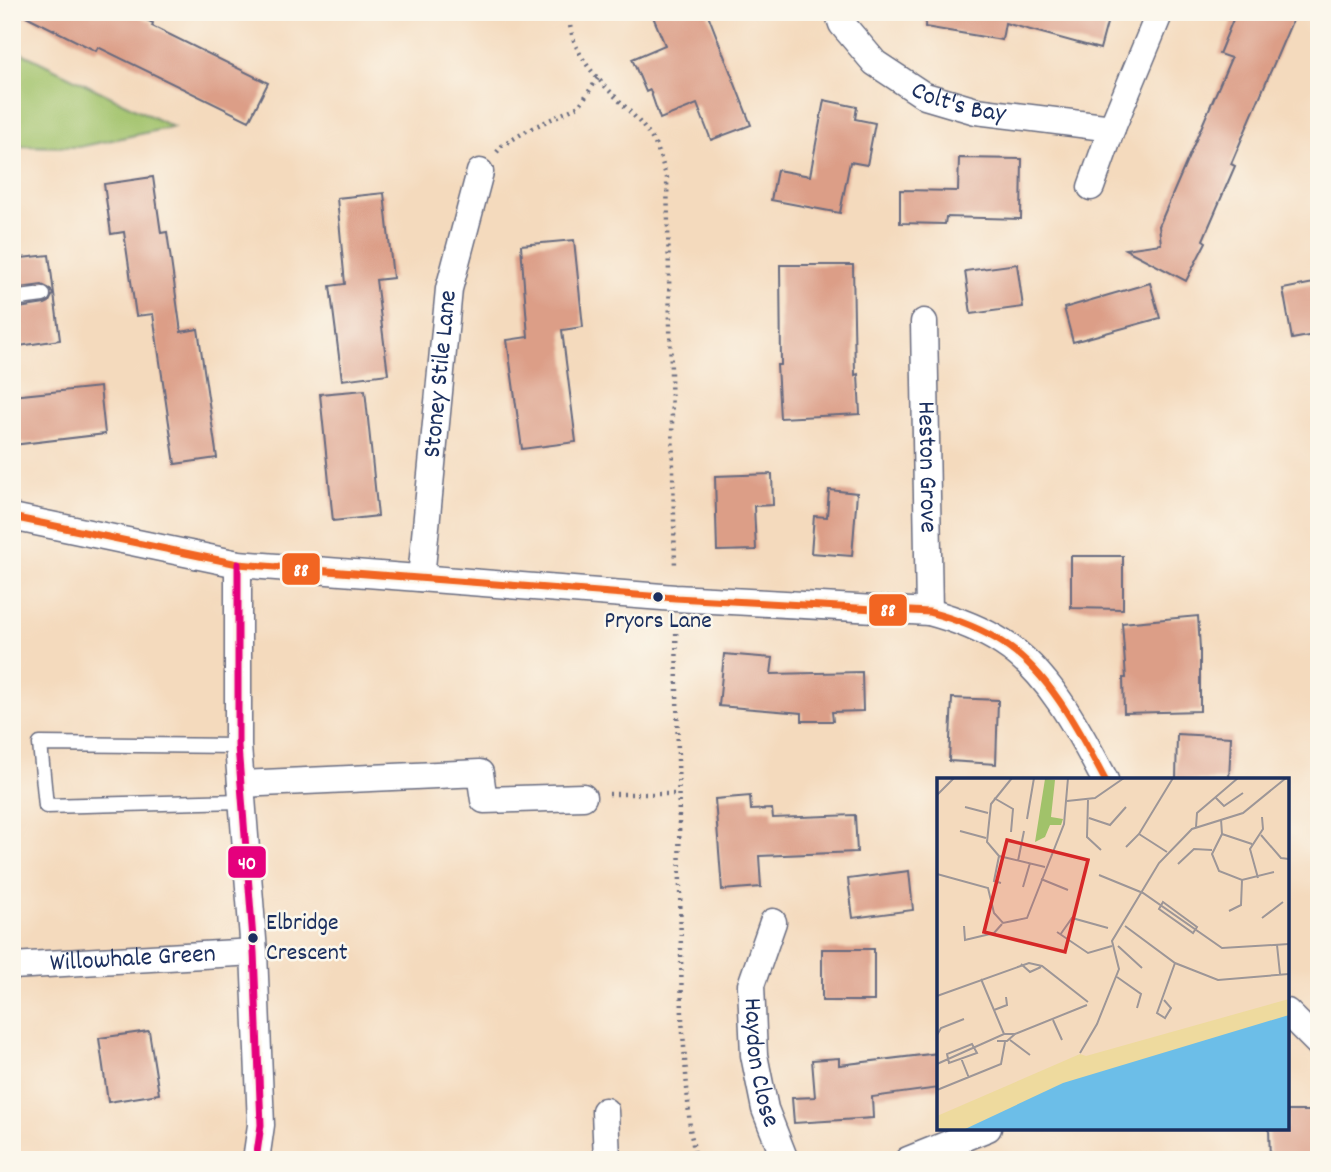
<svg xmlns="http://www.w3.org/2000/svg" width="1331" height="1172" font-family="Dekko,sans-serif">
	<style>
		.green { fill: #a1c26a; stroke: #5e7864; stroke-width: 2 }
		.building { fill: #dc9e87 }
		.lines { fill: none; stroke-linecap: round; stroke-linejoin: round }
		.lane-casing { stroke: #676b7f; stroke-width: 17 }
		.street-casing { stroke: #676b7f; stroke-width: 29 }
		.path { stroke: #676b7f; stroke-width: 4.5; stroke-dasharray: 2 5; stroke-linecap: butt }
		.lane { stroke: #fff; stroke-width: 14 }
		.street { stroke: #fff; stroke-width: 26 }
		.bus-1-casing { stroke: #fbf7ec; stroke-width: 12 }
		.bus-2-casing { stroke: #fbf7ec; stroke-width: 12 }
		.bus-1 { stroke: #f26522; stroke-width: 7 }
		.bus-2 { stroke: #e5007d; stroke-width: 7 }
		.bus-dot { fill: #1b2f5e; stroke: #fbf7ec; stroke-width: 2.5 }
		.labels { text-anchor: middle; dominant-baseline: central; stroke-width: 5; stroke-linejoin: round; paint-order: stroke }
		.bus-label { font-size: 24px; fill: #1b2f5e; stroke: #fbf7ec }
		.street-label { font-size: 26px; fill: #1b2f5e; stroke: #fbf7ec }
		.inset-road { fill: none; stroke: #9d9697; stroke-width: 2 }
		.view { fill: #d62828; fill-opacity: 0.15; stroke: #d62828; stroke-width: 3.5 }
		.inset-edge { fill: none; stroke: #1b2f5e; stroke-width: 3.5 }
		.line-badge { stroke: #fbf7ec; stroke-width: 2.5 }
		.badge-label { font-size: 19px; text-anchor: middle; font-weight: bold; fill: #fff }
	</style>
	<rect width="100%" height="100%" fill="#fbf7ec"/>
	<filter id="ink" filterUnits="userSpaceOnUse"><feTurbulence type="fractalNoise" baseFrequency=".0143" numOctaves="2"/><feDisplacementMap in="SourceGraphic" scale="14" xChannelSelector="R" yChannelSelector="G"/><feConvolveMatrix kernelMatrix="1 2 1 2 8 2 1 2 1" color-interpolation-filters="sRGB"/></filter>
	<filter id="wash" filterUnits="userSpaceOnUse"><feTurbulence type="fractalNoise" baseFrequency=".00686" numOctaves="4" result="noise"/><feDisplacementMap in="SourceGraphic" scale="28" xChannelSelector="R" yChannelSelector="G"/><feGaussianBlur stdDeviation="1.57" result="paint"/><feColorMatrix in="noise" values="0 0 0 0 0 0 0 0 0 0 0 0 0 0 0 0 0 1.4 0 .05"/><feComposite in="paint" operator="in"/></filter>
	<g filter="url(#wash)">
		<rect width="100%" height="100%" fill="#f4dabd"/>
		<path class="green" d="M 12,49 L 12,48 L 173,127 L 79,147 L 12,146 Z"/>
		<g id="blocks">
			<g class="building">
				<path d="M 18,12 L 130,12 L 153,23 L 152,26 L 268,83 L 249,121 L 98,47 L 96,51 Z"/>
				<path d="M 651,12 L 707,12 L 751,125 L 711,140 L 697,104 L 660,119 L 650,90 L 646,92 L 632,59 L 665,45 Z"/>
				<path d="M 926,12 L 1110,12 L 1100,49 L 1005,23 L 1002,40 L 925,27 Z"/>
				<path d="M 1236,12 L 1296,12 L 1231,164 L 1235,166 L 1203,240 L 1206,242 L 1186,281 L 1125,249 L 1161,244 L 1159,226 L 1231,58 L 1219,54 Z"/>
				<path d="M 824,100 L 857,107 L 855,119 L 875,123 L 867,165 L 850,162 L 840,213 L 771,200 L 777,170 L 810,176 Z"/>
				<path d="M 959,158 L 1022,159 L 1021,219 L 946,217 L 945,224 L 900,223 L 900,190 L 958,191 Z"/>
				<path d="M 153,177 L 161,233 L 167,232 L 181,332 L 198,329 L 217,458 L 175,464 L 153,314 L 136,316 L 124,232 L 111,234 L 104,184 Z"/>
				<path d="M 384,193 L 393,278 L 376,280 L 388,374 L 342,380 L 330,286 L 345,284 L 337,198 Z"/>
				<path d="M 574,240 L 583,327 L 562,330 L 576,442 L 522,449 L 507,340 L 528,337 L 521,245 Z"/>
				<path d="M 49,255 L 60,340 L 12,347 L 12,309 L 45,304 L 49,302 L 53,294 L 50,289 L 42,285 L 12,289 L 12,259 Z"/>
				<path d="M 1017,264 L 1023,307 L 971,314 L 965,271 Z"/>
				<path d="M 780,265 L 853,265 L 855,375 L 858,374 L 860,414 L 780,418 L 777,365 L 781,365 Z"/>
				<path d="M 1319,282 L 1319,334 L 1292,339 L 1283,289 Z"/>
				<path d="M 1150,283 L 1160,318 L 1073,342 L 1064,308 Z"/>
				<path d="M 100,387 L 105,434 L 12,445 L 12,396 Z"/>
				<path d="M 365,390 L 378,516 L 333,521 L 320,394 Z"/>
				<path d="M 772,474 L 773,505 L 754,506 L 756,550 L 717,551 L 715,476 Z"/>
				<path d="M 829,490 L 857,493 L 852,556 L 811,553 L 814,516 L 827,517 Z"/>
				<path d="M 1071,556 L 1123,556 L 1123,609 L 1071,608 Z"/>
				<path d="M 1198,616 L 1200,649 L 1200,711 L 1124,713 L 1123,678 L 1126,678 L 1122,623 Z"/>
				<path d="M 724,654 L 773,658 L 771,674 L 862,672 L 863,711 L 832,712 L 833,721 L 802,721 L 802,713 L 719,706 Z"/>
				<path d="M 952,698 L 998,700 L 996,764 L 949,761 Z"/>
				<path d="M 1177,734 L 1231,737 L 1229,780 L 1176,780 Z"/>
				<path d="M 750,796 L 751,810 L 772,809 L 773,818 L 855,815 L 857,852 L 759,856 L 761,887 L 722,890 L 715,799 Z"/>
				<path d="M 909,871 L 913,910 L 853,918 L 848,879 Z"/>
				<rect x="822" y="949" width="52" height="52"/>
				<path d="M 149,1031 L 159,1094 L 108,1102 L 99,1038 Z"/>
				<path d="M 939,1053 L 939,1088 L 872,1097 L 873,1118 L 794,1123 L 792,1098 L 815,1097 L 812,1060 L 839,1058 L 839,1065 Z"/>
				<path d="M 1287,1111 L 1315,1111 L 1317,1160 L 1270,1160 L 1269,1128 L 1287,1128 Z"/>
			</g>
		</g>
	</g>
	<g filter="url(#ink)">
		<use href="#blocks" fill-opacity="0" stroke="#676b7f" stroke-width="2"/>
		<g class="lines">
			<defs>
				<g id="lane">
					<path d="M 12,299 L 43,295"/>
					<path d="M 238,746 L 40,744 L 46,806 L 241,801"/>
				</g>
				<g id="street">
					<path id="s1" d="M 838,12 L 842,24 L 875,63 L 925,96 L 976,111 L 1112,128"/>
					<path d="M 1091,187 L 1112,128 L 1160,12"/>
					<path id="s2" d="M 924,322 L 929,612"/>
					<path d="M 12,517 L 238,564 L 675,598 L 929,612 C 955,619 980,628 1003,643 C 1049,672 1080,733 1105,780"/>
					<path d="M 238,564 L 238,746 L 254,952 L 261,1125 L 256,1160"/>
					<path id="s3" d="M 421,578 L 449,289 L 480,172"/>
					<path d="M 241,784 L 480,773 L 484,800 L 583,797"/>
					<path id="s4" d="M 773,922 L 751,985 L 754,1055 L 765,1109 L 785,1160"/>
					<path id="s5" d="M 12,966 L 254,952"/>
					<path d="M 1287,1012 L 1319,1044"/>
					<path d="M 605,1111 L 607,1160"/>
					<path d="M 908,1160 L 988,1128"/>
				</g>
			</defs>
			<use href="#lane" class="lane-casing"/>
			<use href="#street" class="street-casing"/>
			<g class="path">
				<path d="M 569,12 C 569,71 627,97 654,142 C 660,152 663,167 667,178 L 675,568"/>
				<path d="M 497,152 L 502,146 L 528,130 L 579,106 L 598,78"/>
				<path d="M 676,626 L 682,1019 L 690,1129 L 696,1160"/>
				<path d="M 609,794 L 678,794"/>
			</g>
			<use href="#lane" class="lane"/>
			<use href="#street" class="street"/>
			<defs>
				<path id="bus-1" d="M 12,517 L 238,564 L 675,598 L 929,612 C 955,619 980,628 1003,643 C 1049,672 1080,733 1105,780"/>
				<path id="bus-2" d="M 238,564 L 238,746 L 254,952 L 261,1125 L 256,1160"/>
			</defs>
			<use href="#bus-1" class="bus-1-casing"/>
			<use href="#bus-2" class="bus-2-casing"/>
			<use href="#bus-1" class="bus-1"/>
			<use href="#bus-2" class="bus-2"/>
		</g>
	</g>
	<g class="bus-dot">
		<circle cx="658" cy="597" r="6"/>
		<circle cx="253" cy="938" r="6"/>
	</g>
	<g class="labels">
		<g class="bus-label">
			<text x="658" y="622">Pryors Lane</text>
			<text x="266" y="924" text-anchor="start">Elbridge<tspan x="266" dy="30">Crescent</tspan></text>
		</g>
		<g class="street-label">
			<text stroke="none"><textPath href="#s1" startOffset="158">Colt's Bay</textPath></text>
			<text stroke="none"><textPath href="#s3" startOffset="205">Stoney Stile Lane</textPath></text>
			<text stroke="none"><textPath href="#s2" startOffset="145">Heston Grove</textPath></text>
			<text stroke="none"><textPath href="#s5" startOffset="121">Willowhale Green</textPath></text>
			<text stroke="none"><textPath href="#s4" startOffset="145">Haydon Close</textPath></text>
		</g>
	</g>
	<g transform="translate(937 778)">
		<rect width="352" height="352" fill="#f4dabd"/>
		<path d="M 108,1 L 118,2 L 114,39 L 126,41 L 124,47 L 113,47 L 108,59 L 98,64 Z" fill="#a1c26a"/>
		<path d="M 352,221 L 352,242 L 37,352 L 0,352 L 0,338 L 143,276 L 149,278 Z" fill="#eeda9e"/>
		<path d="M 352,237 L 352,352 L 26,352 L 126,305 Z" fill="#6cbee8"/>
		<path class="inset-road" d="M 75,0 L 54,26 L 50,64 L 62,78 L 108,89M 0,17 L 17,0M 57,20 L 76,31 L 74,54M 279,20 L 287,28 L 306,15M 151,22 L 150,59 L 164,72M 130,23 L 158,20 L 187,0M 28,29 L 51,35M 152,40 L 173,47 L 189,29M 90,41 L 97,0M 284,41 L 285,56 L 275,76 L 282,93 L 305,102 L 337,94M 259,49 L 260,35 L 301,0M 23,53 L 49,60M 202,56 L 230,74M 285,56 L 315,66M 324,57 L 344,80 L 352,81M 189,69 L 202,56 L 236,0M 62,78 L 57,103 L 64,105M 81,83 L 87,53M 241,86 L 257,71 L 275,72M 0,96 L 51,110 L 57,135 L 66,145 L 90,140 L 127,46 L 131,0M 162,97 L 206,115 L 285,170 L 352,166M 321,100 L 313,71 L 326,51 L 325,39M 104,101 L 131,112M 86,109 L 93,85M 226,124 L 260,149 L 256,155 L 222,131 ZM 292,133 L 304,127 L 305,102M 325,140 L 346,124M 27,148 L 28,162 L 57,155 L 65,146M 188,148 L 238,185 L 281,202 L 352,196M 120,154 L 151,175 L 175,168M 123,157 L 135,140 L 171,150M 340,167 L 343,196M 181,168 L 205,190M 84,186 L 93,194 L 104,189M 180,199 L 204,216 L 200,230M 44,201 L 67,256M 0,218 L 92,185 L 105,188 L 151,224M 227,222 L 234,230 L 228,240 L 220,235 L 238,185M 57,232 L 70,227 L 69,219M 116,242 L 125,262M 78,256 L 150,227M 0,257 L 4,250 L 27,241M 73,262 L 93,277M 35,266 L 40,275 L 12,285 L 10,276 ZM 143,275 L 160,246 L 182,191 L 175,163 L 222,85 L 255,51 L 306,35 L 349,0M 24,280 L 32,300M 0,286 L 67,256 L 78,256 L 70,263 L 60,263M 0,312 L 64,286 L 68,264"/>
		<path class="view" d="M 70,62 L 151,82 L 128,174 L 47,154 Z"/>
		<rect width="352" height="352" class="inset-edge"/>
	</g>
	<g class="line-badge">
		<rect x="281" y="552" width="40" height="34" rx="7" fill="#f26522"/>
		<rect x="868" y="593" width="40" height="34" rx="7" fill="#f26522"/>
		<rect x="227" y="845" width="40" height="34" rx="7" fill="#e5007d"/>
	</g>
	<g class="badge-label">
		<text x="301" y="576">88</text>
		<text x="888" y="616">88</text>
		<text x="247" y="869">40</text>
	</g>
	<rect width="1331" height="1172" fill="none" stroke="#fbf7ec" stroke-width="42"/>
</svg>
